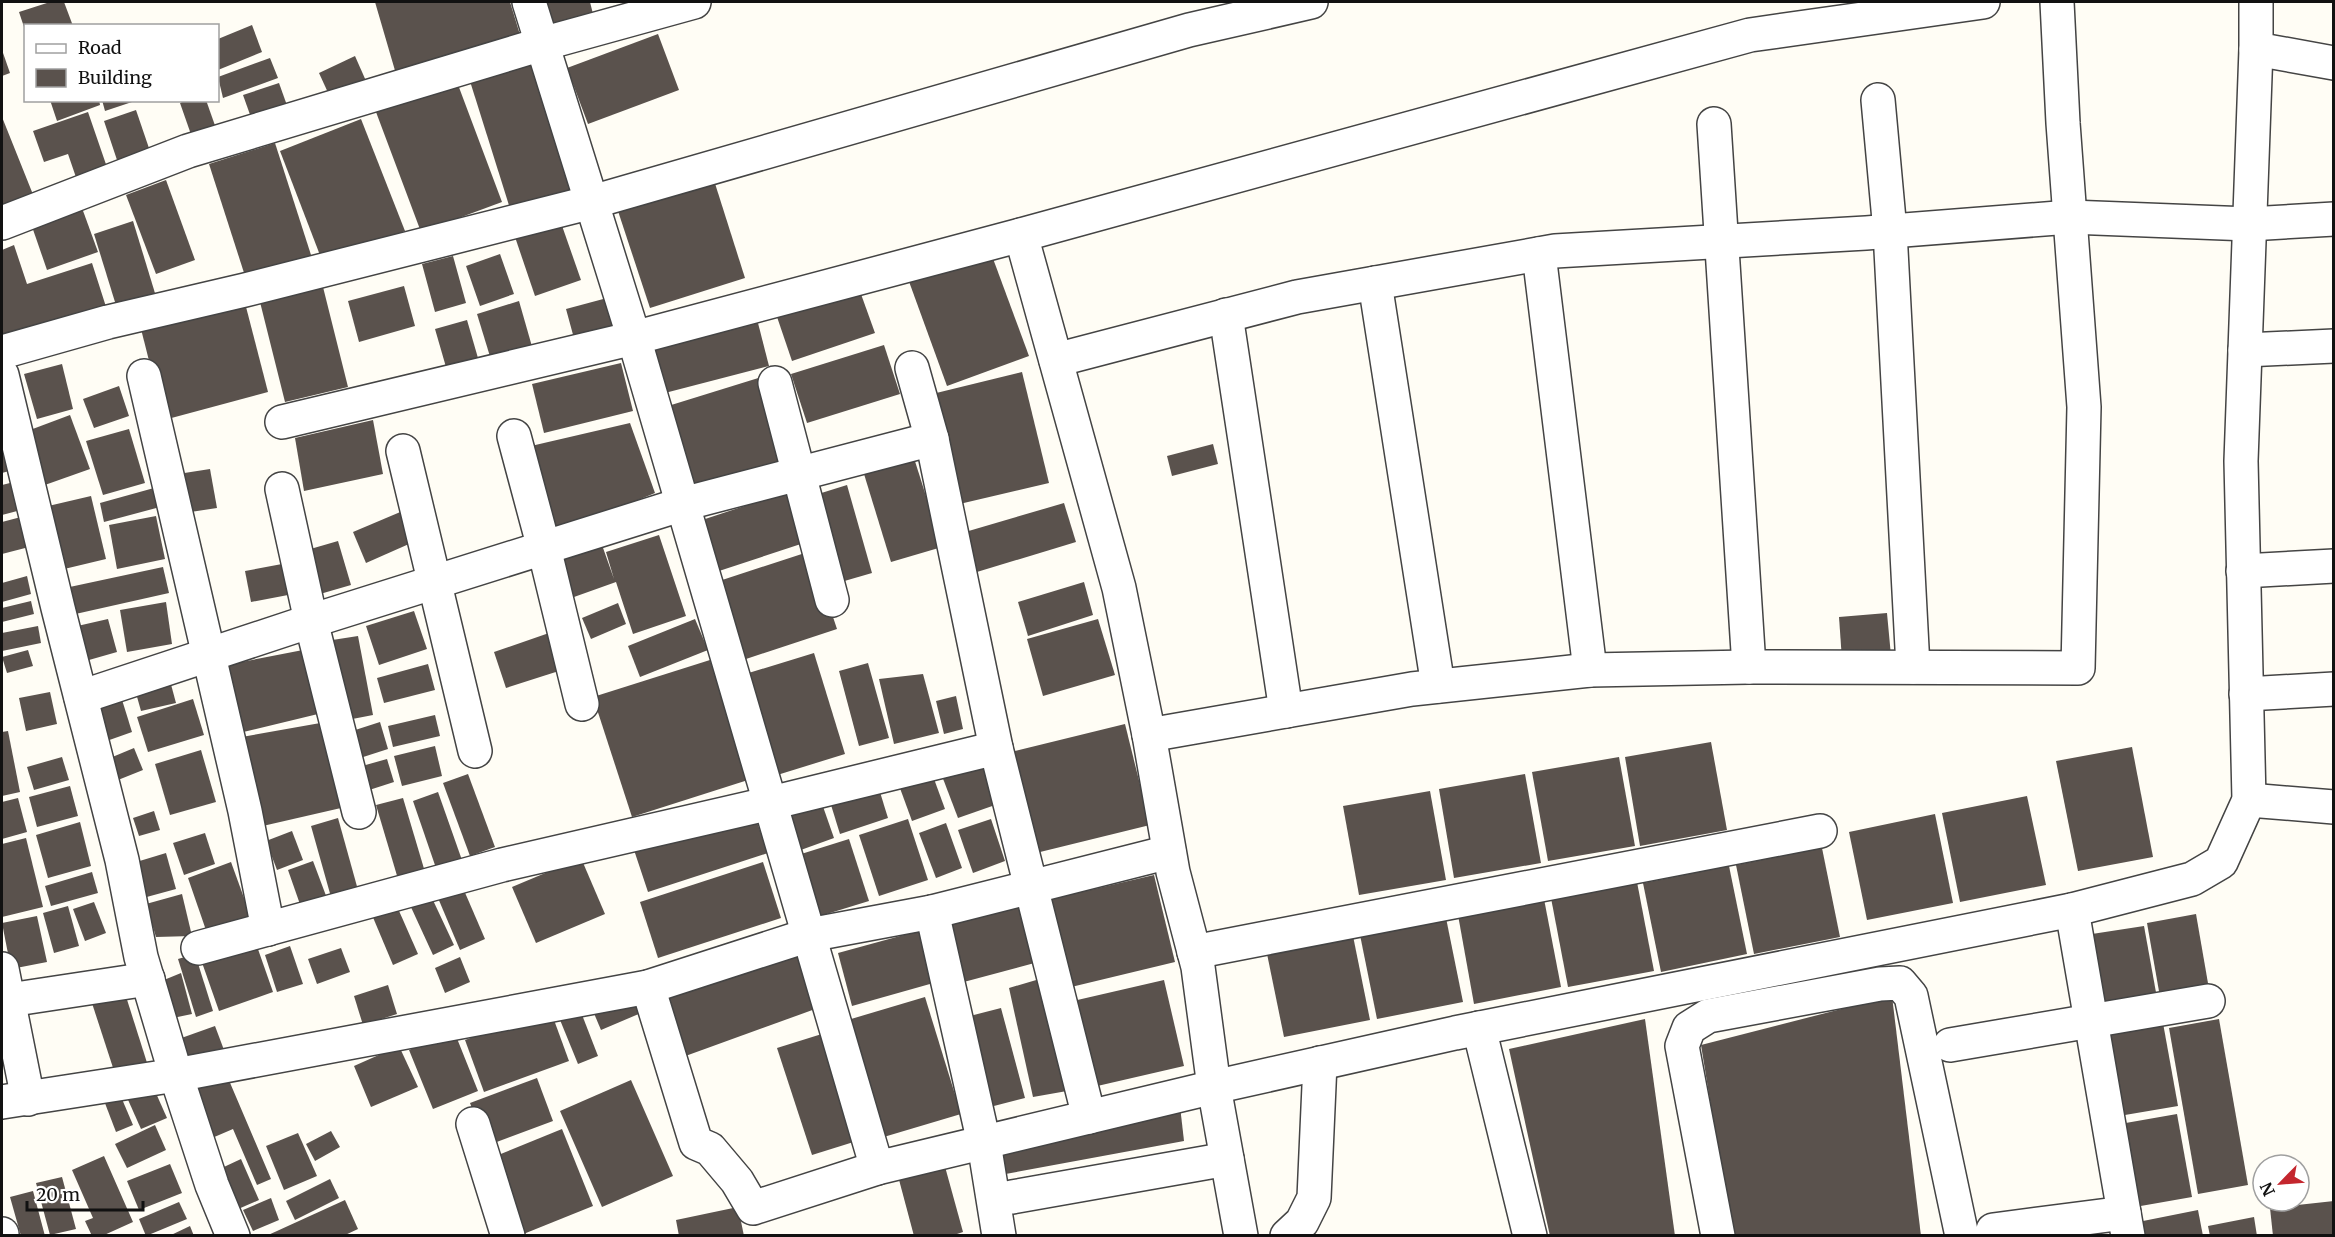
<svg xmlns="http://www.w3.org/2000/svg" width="2335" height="1237" font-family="Merriweather,serif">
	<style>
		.building { fill: #5a524d }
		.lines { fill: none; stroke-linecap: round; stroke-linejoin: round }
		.minor-casing { stroke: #444; stroke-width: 36 }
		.minor { stroke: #fff; stroke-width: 33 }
	</style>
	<rect width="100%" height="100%" fill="#fffdf5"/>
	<g class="building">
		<path d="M 50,2 L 64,2 L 73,26 L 26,26 L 25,30 L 19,12 Z"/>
		<path d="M 375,2 L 510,2 L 521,38 L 396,74 Z"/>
		<path d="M 544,2 L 590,2 L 595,22 L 553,34 Z"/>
		<path d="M 252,25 L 262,52 L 218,70 L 218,39 Z"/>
		<path d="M 658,34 L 679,90 L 588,124 L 567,68 Z"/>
		<path d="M 2,50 L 10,73 L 2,76 Z"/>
		<path d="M 539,55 L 584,196 L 513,218 L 469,78 Z"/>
		<path d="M 355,56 L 366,81 L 330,97 L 319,73 Z"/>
		<path d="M 270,58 L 278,78 L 223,98 L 218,77 Z"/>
		<path d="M 454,74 L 502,202 L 421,232 L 373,104 Z"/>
		<path d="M 279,83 L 289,111 L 253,123 L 243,95 Z"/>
		<path d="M 50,100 L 99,100 L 100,105 L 57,121 Z"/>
		<path d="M 102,100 L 134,100 L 135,101 L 105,111 Z"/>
		<path d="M 186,100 L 206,100 L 218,134 L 194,143 L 180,103 Z"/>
		<path d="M 136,110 L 152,157 L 120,169 L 104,121 Z"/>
		<path d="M 88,112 L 110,176 L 79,186 L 68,154 L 44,162 L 33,131 Z"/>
		<path d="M 2,117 L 34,197 L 2,210 Z"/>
		<path d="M 361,119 L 405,231 L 323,263 L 280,151 Z"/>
		<path d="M 275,143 L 312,258 L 246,279 L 209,164 Z"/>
		<path d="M 712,174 L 745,278 L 650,308 L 616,205 Z"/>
		<path d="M 166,180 L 195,260 L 156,274 L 126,195 Z"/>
		<path d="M 78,197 L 98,252 L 47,270 L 28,215 Z"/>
		<path d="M 560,220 L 581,280 L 535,296 L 515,237 Z"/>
		<path d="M 133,221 L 158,303 L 119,315 L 94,234 Z"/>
		<path d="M 14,245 L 27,284 L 92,263 L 108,313 L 2,338 L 2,250 Z"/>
		<path d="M 988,245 L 1029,356 L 947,386 L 907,276 Z"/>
		<path d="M 500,254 L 514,294 L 480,306 L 466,266 Z"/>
		<path d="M 453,256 L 466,303 L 435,312 L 422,264 Z"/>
		<path d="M 322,283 L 348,387 L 285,402 L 259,298 Z"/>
		<path d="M 857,283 L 875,333 L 792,361 L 775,311 Z"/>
		<path d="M 404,286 L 415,326 L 359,342 L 348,301 Z"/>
		<path d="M 607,298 L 616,330 L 575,342 L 566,309 Z"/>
		<path d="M 519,301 L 533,350 L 492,363 L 477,314 Z"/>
		<path d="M 245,303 L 268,392 L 164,420 L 141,329 Z"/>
		<path d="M 467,320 L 480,365 L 448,374 L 435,329 Z"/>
		<path d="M 758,323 L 769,366 L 661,394 L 650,351 Z"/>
		<path d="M 884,345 L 900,394 L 807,423 L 791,374 Z"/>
		<path d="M 621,363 L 633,411 L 544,433 L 532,384 Z"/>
		<path d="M 62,364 L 73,409 L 37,419 L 24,374 Z"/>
		<path d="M 1022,372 L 1049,483 L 951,506 L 924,396 Z"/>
		<path d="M 765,376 L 794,469 L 697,499 L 668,406 Z"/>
		<path d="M 119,386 L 129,416 L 94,428 L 83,399 Z"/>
		<path d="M 70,415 L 90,469 L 42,486 L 22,433 Z"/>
		<path d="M 373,420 L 383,474 L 304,491 L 295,438 Z"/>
		<path d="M 630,423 L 655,493 L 556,534 L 531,446 Z"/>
		<path d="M 129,429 L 145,483 L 103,495 L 86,441 Z"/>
		<path d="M 1213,444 L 1218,464 L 1172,476 L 1167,456 Z"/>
		<path d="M 2,445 L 9,471 L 2,473 Z"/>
		<path d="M 914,458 L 942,547 L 891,562 L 864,474 Z"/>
		<path d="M 210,469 L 217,508 L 184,513 L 178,474 Z"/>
		<path d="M 14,482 L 21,510 L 2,515 L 2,485 Z"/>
		<path d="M 847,485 L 872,573 L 841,582 L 815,495 Z"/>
		<path d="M 154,488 L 160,507 L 104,522 L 100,503 Z"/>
		<path d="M 793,490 L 810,541 L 716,572 L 699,521 Z"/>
		<path d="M 91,496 L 106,559 L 60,570 L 44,507 Z"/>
		<path d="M 1064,503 L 1076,542 L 967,575 L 955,535 Z"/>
		<path d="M 405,510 L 418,540 L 366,563 L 353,532 Z"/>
		<path d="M 156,516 L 165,559 L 117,569 L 109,525 Z"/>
		<path d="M 21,517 L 29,547 L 2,554 L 2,522 Z"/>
		<path d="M 659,535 L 686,616 L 633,634 L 616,582 L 574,597 L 561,560 L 602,545 L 614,579 L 606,552 Z"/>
		<path d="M 338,541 L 351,585 L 320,594 L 307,550 Z"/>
		<path d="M 811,551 L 837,629 L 740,661 L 713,583 Z"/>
		<path d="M 282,564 L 288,595 L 251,602 L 245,571 Z"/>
		<path d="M 163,567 L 169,593 L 71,615 L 65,588 Z"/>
		<path d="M 27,576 L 31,594 L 2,602 L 2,583 Z"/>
		<path d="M 1084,582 L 1093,615 L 1028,636 L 1018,602 Z"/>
		<path d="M 31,601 L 34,614 L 2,622 L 2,608 Z"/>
		<path d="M 166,602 L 172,644 L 127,652 L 120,610 Z"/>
		<path d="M 618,603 L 626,624 L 591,639 L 582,618 Z"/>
		<path d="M 414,611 L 427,649 L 379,665 L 366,626 Z"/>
		<path d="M 1887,613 L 1891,656 L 1842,660 L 1839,617 Z"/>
		<path d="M 108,619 L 117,652 L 82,662 L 73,627 Z"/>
		<path d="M 695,619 L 708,650 L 640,677 L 628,646 Z"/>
		<path d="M 1098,619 L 1115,675 L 1043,696 L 1027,639 Z"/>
		<path d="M 38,626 L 41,643 L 2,651 L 2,633 Z"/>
		<path d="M 549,633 L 562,670 L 506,688 L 494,652 Z"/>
		<path d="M 358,636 L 373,715 L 342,721 L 326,641 Z"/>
		<path d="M 28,650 L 33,666 L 7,673 L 2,657 Z"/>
		<path d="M 303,650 L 318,714 L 239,733 L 226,665 Z"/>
		<path d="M 814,653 L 845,754 L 774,776 L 742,675 Z"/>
		<path d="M 710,660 L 748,780 L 632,817 L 593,697 Z"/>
		<path d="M 868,663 L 889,738 L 859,746 L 839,671 Z"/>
		<path d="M 428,664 L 435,690 L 384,703 L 377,678 Z"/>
		<path d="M 923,674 L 939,733 L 894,744 L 879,679 Z"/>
		<path d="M 169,677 L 176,703 L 141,711 L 134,686 Z"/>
		<path d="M 119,690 L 132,732 L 101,743 L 86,701 Z"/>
		<path d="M 50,692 L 57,724 L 26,731 L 19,698 Z"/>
		<path d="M 956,696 L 963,729 L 944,734 L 936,701 Z"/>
		<path d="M 193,699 L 204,735 L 148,752 L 137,717 Z"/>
		<path d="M 435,715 L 440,736 L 393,747 L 388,726 Z"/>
		<path d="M 326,722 L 341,808 L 254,828 L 236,738 Z"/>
		<path d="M 380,722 L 388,749 L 357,759 L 349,732 Z"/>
		<path d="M 1125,724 L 1150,825 L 1036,853 L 1011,752 Z"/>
		<path d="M 8,731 L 20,792 L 2,796 L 2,732 Z"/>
		<path d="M 1711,742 L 1727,830 L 1640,846 L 1625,757 Z"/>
		<path d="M 435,746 L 442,776 L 402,786 L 394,756 Z"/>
		<path d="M 2132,747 L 2153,857 L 2078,871 L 2056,761 Z"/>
		<path d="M 134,748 L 143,770 L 118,780 L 110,758 Z"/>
		<path d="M 201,750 L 216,802 L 170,815 L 155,764 Z"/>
		<path d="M 62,757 L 69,780 L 34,790 L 27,767 Z"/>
		<path d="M 1619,757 L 1635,846 L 1548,861 L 1532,772 Z"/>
		<path d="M 387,759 L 394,782 L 363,792 L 355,768 Z"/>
		<path d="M 983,761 L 998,804 L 958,818 L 942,776 Z"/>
		<path d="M 930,768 L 945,809 L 912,821 L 897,780 Z"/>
		<path d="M 468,774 L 495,847 L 470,856 L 443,783 Z"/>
		<path d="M 1525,774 L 1541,863 L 1454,878 L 1439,789 Z"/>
		<path d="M 70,786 L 78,816 L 37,827 L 29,797 Z"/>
		<path d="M 879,789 L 888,818 L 840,834 L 831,805 Z"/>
		<path d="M 1430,791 L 1446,880 L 1359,895 L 1343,806 Z"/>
		<path d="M 438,792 L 463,863 L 437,871 L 413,801 Z"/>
		<path d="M 2027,796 L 2046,885 L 1960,902 L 1942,813 Z"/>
		<path d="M 18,798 L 27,832 L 2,839 L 2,802 Z"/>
		<path d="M 403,798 L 425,872 L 398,879 L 376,805 Z"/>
		<path d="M 820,798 L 834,838 L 798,851 L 784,811 Z"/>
		<path d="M 154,811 L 160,830 L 139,836 L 133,818 Z"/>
		<path d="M 753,811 L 768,853 L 648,892 L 634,850 Z"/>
		<path d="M 1935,814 L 1953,903 L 1867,920 L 1849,832 Z"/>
		<path d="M 338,818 L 358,890 L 331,897 L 311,826 Z"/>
		<path d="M 908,819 L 928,880 L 879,896 L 859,835 Z"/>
		<path d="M 991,819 L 1005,861 L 973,873 L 958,830 Z"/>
		<path d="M 80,822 L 91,866 L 48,878 L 36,835 Z"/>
		<path d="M 946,823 L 962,868 L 936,878 L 919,833 Z"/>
		<path d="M 292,831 L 303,860 L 277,870 L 266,841 Z"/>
		<path d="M 205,833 L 215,864 L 184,875 L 173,843 Z"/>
		<path d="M 26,838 L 43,907 L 2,917 L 2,844 Z"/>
		<path d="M 849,839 L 869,901 L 817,917 L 798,855 Z"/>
		<path d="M 1822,848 L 1840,937 L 1754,954 L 1736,865 Z"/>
		<path d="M 166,853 L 176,889 L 143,898 L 133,863 Z"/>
		<path d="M 581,858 L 605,914 L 536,943 L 512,887 Z"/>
		<path d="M 313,861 L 328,901 L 302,910 L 288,870 Z"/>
		<path d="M 231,862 L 252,920 L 208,936 L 188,878 Z"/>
		<path d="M 763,862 L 781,918 L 658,958 L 640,902 Z"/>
		<path d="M 1729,866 L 1747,954 L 1661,972 L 1643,883 Z"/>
		<path d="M 92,872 L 98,893 L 51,906 L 45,886 Z"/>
		<path d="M 1154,875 L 1175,962 L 1067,988 L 1047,900 Z"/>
		<path d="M 1637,882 L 1654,971 L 1568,987 L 1551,898 Z"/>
		<path d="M 463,888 L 485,939 L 460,950 L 438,898 Z"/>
		<path d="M 182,894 L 192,936 L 156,937 L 146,904 Z"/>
		<path d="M 1025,895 L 1042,961 L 960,983 L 943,917 Z"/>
		<path d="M 431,896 L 454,945 L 433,955 L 410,905 Z"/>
		<path d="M 1544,899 L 1561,987 L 1474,1004 L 1458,915 Z"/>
		<path d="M 94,902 L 106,933 L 85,941 L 73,909 Z"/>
		<path d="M 396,904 L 418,954 L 393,965 L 372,915 Z"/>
		<path d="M 68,906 L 79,946 L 54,953 L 43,913 Z"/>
		<path d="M 1445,913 L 1463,1002 L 1377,1019 L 1359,930 Z"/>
		<path d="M 2196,914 L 2209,989 L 2160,997 L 2147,923 Z"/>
		<path d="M 37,916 L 47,962 L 11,969 L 2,923 Z"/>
		<path d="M 2144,926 L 2157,998 L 2105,1007 L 2092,934 Z"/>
		<path d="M 922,930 L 937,982 L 852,1006 L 838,953 Z"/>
		<path d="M 1352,931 L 1370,1020 L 1284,1037 L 1266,949 Z"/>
		<path d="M 253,935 L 273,992 L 219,1011 L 199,954 Z"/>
		<path d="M 290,946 L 303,984 L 277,992 L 265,955 Z"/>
		<path d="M 796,947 L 818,1008 L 680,1058 L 658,996 Z"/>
		<path d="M 341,948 L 350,972 L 317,984 L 308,959 Z"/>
		<path d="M 195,954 L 213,1011 L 196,1017 L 178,959 Z"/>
		<path d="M 460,957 L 470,982 L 445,993 L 435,968 Z"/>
		<path d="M 181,973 L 192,1014 L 168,1019 L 159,982 Z"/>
		<path d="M 1043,978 L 1067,1091 L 1033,1097 L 1009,988 Z"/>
		<path d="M 1164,980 L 1184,1066 L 1093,1087 L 1073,1001 Z"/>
		<path d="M 388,985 L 397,1014 L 363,1025 L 354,996 Z"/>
		<path d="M 123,987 L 149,1069 L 117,1080 L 90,997 Z"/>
		<path d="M 634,995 L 641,1013 L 601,1030 L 593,1011 Z"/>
		<path d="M 1892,996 L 1921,1236 L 1732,1236 L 1701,1045 Z"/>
		<path d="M 925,997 L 961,1114 L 877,1139 L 841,1022 Z"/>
		<path d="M 579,1007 L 598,1056 L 578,1064 L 558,1015 Z"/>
		<path d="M 1001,1008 L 1025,1098 L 990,1107 L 966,1017 Z"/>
		<path d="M 550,1009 L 569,1061 L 484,1092 L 465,1040 Z"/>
		<path d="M 1645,1019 L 1675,1236 L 1550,1236 L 1509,1049 Z"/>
		<path d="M 2219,1019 L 2248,1185 L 2198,1194 L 2169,1028 Z"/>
		<path d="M 2163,1023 L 2178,1106 L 2119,1116 L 2105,1033 Z"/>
		<path d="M 215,1026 L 224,1050 L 182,1066 L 173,1041 Z"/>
		<path d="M 454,1031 L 478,1091 L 433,1109 L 409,1050 Z"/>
		<path d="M 825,1033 L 860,1140 L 812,1155 L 777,1048 Z"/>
		<path d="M 399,1046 L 418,1087 L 371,1107 L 354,1066 Z"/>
		<path d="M 225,1071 L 271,1179 L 257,1185 L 233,1129 L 205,1141 L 183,1088 Z"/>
		<path d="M 537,1078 L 553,1121 L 486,1146 L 470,1103 Z"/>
		<path d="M 631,1080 L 673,1176 L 602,1207 L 560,1111 Z"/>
		<path d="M 151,1082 L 167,1118 L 141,1129 L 125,1093 Z"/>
		<path d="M 119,1092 L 133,1125 L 116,1132 L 103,1098 Z"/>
		<path d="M 1180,1106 L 1184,1141 L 1000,1175 L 991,1147 Z"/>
		<path d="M 2177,1114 L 2192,1197 L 2135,1207 L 2120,1124 Z"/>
		<path d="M 155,1125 L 166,1150 L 127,1168 L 115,1144 Z"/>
		<path d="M 562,1129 L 593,1206 L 521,1235 L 491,1158 Z"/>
		<path d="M 331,1131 L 340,1147 L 315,1161 L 306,1144 Z"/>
		<path d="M 298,1133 L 317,1176 L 284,1190 L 266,1146 Z"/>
		<path d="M 104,1156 L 133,1222 L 102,1236 L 92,1236 L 85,1221 L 93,1218 L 72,1170 Z"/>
		<path d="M 241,1159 L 259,1200 L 229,1213 L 211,1173 Z"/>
		<path d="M 944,1163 L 963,1232 L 951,1236 L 914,1236 L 898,1176 Z"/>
		<path d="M 170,1164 L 182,1193 L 139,1210 L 127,1181 Z"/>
		<path d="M 62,1177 L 76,1229 L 50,1235 L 36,1183 Z"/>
		<path d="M 330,1179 L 339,1198 L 295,1220 L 286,1201 Z"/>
		<path d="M 33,1191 L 45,1236 L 21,1236 L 10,1197 Z"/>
		<path d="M 271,1198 L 279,1220 L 253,1231 L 243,1210 Z"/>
		<path d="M 345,1200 L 358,1229 L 343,1236 L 266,1236 Z"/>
		<path d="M 2334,1201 L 2334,1236 L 2273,1236 L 2270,1208 Z"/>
		<path d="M 179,1202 L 187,1219 L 146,1236 L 139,1219 Z"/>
		<path d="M 738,1207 L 744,1236 L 679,1236 L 676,1220 Z"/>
		<path d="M 2198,1210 L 2203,1236 L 2140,1236 L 2138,1222 Z"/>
		<path d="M 2254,1217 L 2257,1236 L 2210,1236 L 2208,1226 Z"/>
		<path d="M 190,1226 L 194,1236 L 169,1236 Z"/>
	</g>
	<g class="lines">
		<defs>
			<g id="minor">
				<path d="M 529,2 L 634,338 L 877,1168 L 1214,1087 L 1455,1033 L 2072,910 L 2192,879 L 2221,862 L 2249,800 L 2241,461 L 2256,49"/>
				<path d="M 2256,2 L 2256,49 L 2334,63"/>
				<path d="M 1878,100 L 1890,231 L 1913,667"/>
				<path d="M 1714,124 L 1749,667"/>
				<path d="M 2,223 L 188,151 L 542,44 L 694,2"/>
				<path d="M 1021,235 L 1119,588 L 1149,735 L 1173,872 L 1198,967 L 1214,1087 L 1241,1236"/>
				<path d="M 1539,254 L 1590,670"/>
				<path d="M 1375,283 L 1438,686"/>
				<path d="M 1226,315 L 1286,711"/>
				<path d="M 2245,350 L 2334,346"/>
				<path d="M 2,352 L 108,322 L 245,290 L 592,202 L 1189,30 L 1311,2"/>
				<path d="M 1056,360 L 1297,297 L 1555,251 L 1866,233 L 2070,217 L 2249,224 L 2334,219"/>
				<path d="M 912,368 L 932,439 L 996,748 L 1089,1117"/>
				<path d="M 2,375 L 58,608 L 122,860 L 141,957 L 176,1075 L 212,1185 L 233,1236"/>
				<path d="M 144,376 L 245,811 L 268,929"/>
				<path d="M 775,383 L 832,600"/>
				<path d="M 282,422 L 634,338 L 1021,235 L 1750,35 L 1983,2"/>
				<path d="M 514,436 L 544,548 L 582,704"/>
				<path d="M 403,451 L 475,751"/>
				<path d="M 282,489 L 311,621 L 359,812"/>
				<path d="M 2243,571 L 2334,566"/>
				<path d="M 2246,694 L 2334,689"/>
				<path d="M 81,697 L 311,621 L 683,504 L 932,439"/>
				<path d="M 1149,735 L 1412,689 L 1590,670 L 1749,667 L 2078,668 L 2084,407 L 2063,123 L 2057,2"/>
				<path d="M 2249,800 L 2334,807"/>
				<path d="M 2072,910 L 2128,1236"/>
				<path d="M 932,912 L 1169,852"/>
				<path d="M 198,948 L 502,865 L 771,803 L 996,748"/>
				<path d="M 1194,952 L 1820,831"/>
				<path d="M 2,969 L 28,1099"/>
				<path d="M 648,987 L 696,1143 L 710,1149 L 737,1181 L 753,1208 L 877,1168"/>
				<path d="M 9,1000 L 148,979"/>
				<path d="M 1479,1028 L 1530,1236"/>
				<path d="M 1950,1045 L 2208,1001"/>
				<path d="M 2,1102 L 176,1075 L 648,987 L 809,935 L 932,912 L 984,1143 L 999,1236"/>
				<path d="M 473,1124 L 508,1236"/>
				<path d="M 1012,1197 L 1227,1159"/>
				<path d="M 1993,1230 L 2124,1213"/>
				<path d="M 2,1234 L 2,1236"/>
				<path d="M 1287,1236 L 1302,1222 L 1314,1198 L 1320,1063"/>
				<path d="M 1718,1236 L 1682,1046 L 1689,1028 L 1708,1016 L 1880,984 L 1900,983 L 1911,996 L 1962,1236"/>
			</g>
		</defs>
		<use href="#minor" class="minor-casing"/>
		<use href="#minor" class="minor"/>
	</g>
	<rect width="2335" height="1237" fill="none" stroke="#111111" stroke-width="6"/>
	<rect x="24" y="24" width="195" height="78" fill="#ffffff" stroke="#a0a0a0" stroke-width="1.5"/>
	<rect x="36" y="44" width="30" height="9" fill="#ffffff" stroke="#a0a0a0" stroke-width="1.5"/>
	<text x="78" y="54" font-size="18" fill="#111111">Road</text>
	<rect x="36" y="69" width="30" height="18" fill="#5a524d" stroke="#a0a0a0" stroke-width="1.5"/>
	<text x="78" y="84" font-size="18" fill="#111111">Building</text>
	<g transform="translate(2281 1183) rotate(245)"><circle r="28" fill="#ffffff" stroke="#a0a0a0" stroke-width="1.5"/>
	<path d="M0-4.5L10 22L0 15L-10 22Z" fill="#c4262e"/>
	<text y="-9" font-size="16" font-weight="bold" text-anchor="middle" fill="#111111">N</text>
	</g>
	<path d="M27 1201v9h116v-9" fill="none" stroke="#111111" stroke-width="3"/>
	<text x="36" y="1201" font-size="18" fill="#111111" stroke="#ffffff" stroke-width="4.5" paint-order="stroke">20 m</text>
</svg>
